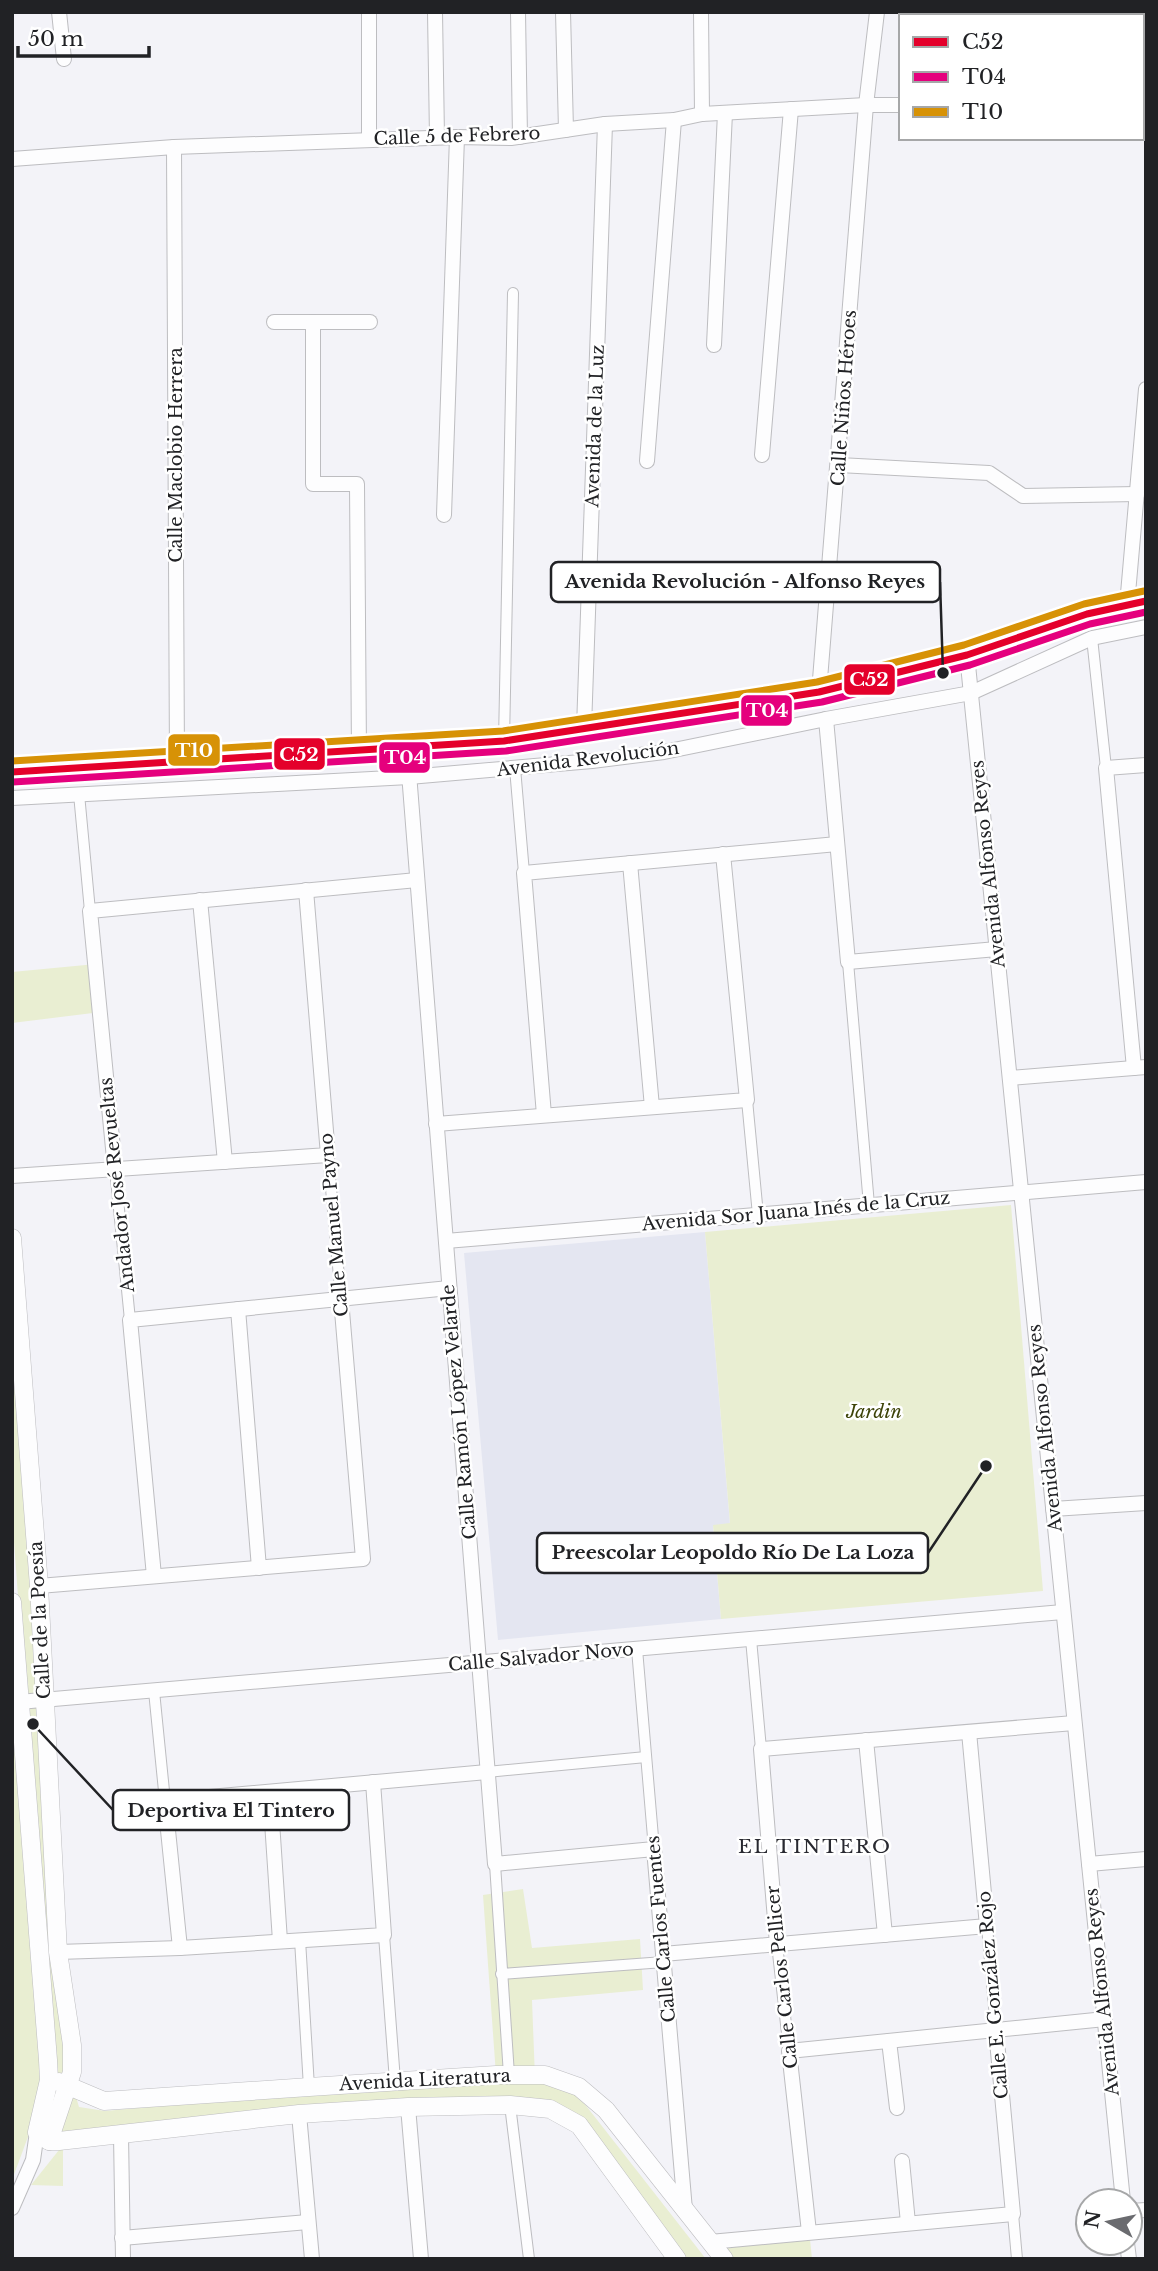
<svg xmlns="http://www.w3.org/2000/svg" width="1158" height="2271" font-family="'Libre Baskerville',serif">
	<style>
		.built { fill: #e4e6f1 }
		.green { fill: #e9eed2 }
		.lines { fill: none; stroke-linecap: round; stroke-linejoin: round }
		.pedestrian-casing { stroke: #bdbdc0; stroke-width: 12 }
		.minor-casing { stroke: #bdbdc0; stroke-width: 16 }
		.tertiary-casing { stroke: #bdbdc0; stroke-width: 19 }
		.secondary-casing { stroke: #bdbdc0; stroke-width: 21 }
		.pedestrian { stroke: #fdfdfe; stroke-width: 10 }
		.minor { stroke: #fdfdfe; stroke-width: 14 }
		.tertiary { stroke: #fdfdfe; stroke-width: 18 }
		.secondary { stroke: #fdfdfe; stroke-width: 19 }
		.bus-1-casing { stroke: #fff; stroke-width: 12 }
		.bus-2-casing { stroke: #fff; stroke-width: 12 }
		.bus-3-casing { stroke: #fff; stroke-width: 12 }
		.bus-1 { stroke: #e4002b; stroke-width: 7 }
		.bus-2 { stroke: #e5007d; stroke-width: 7 }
		.bus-3 { stroke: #d79206; stroke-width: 7 }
		.labels { text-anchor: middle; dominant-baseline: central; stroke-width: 5; stroke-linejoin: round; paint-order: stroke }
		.street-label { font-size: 18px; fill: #212225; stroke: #fff }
		.park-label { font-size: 18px; font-style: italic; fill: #3d4308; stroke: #fff }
		.neighbourhood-label { font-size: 19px; letter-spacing: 2px; fill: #282930; stroke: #fff }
		.leader { fill: none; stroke: #212225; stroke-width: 2.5 }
		.callout-dot { fill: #212225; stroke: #fff; stroke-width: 2.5 }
		.callout { fill: #fff; stroke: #212225; stroke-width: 2.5 }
		.callout-label { font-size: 19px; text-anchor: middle; font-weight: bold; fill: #212225 }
		.line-badge { stroke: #fff; stroke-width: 2.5 }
		.badge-label { font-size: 19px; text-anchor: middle; font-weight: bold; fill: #fff }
	</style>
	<rect width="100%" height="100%" fill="#f3f3f8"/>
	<path class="built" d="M 705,1232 L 730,1524 L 713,1526 L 721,1619 L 498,1640 L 464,1253 Z"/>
	<g class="green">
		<path d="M 96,964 L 101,1012 L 12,1023 L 12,972 Z"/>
		<path d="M 1011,1205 L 1043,1591 L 721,1619 L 713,1525 L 730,1523 L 705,1232 Z"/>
		<path d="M 12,1305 L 53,1943 L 64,2057 L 79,2107 L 105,2111 L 496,2075 L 483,1895 L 523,1889 L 532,1948 L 640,1939 L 643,1990 L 532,2000 L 535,2078 L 546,2078 L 580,2098 L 706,2259 L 677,2259 L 566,2109 L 496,2105 L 63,2140 L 63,2186 L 31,2185 L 59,2150 L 12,1515 Z"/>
		<path d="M 12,1598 L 49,2080 L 12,2180 Z"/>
		<path d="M 810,2239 L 812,2259 L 733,2259 L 724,2247 Z"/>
	</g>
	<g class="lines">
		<defs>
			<g id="pedestrian">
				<path d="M 1092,638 L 1106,768"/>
				<path d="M 504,741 L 513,293"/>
				<path d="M 515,768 L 524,873"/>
				<path d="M 79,794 L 90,911"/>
				<path d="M 848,962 L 869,1205"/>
				<path d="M 747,1100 L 758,1215"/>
				<path d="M 328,1155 L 341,1299"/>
				<path d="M 115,1169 L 130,1320"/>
				<path d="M 751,1639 L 761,1749"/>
				<path d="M 637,1649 L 654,1849"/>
				<path d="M 154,1691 L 165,1801"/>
				<path d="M 487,1772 L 646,1757"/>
				<path d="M 495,1864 L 509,2075"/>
				<path d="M 987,1926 L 996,2030"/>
				<path d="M 384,1935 L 395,2081"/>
				<path d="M 300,1940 L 309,2087"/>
				<path d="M 777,1944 L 789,2051"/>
				<path d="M 501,1974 L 664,1962"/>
				<path d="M 510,2105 L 529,2259"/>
				<path d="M 1013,2214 L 1017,2259"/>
			</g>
			<g id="minor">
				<path d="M 59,12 L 64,59"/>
				<path d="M 369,12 L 369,140"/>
				<path d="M 435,12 L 437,137"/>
				<path d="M 518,12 L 520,137"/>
				<path d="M 563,12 L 566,130"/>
				<path d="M 701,12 L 702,114"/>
				<path d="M 1142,107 L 1146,107"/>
				<path d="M 174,147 L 177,763"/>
				<path d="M 12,159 L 174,147 L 457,137 L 511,138 L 605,124 L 674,120 L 702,114 L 866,105 L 901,105"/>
				<path d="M 274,322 L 370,322"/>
				<path d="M 313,322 L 313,484 L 357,484 L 359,752"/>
				<path d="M 714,345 L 725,113"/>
				<path d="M 762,455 L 791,109"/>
				<path d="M 647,461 L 674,120"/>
				<path d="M 839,465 L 989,473 L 1023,496 L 1137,494"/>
				<path d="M 444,515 L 457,137"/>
				<path d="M 1127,605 L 1146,389"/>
				<path d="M 967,655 L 1123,2201"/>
				<path d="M 819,692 L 866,105 L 877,12"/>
				<path d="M 826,719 L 848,962 L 997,949"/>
				<path d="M 584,728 L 605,124"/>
				<path d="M 407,748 L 495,1864 L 654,1849 L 685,2210"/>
				<path d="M 12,798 L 409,777 L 592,761 L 664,752 L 826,719 L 971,693 L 1092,638 L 1146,627"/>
				<path d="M 630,863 L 652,1107"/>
				<path d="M 200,900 L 225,1162"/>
				<path d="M 1134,1068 L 1106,768 L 1146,765"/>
				<path d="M 1010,1078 L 1146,1067"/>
				<path d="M 544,1115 L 524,873 L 837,844"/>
				<path d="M 436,1124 L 747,1100 L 723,854"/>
				<path d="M 115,1169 L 90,911 L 417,880"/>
				<path d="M 12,1176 L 328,1155 L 306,890"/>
				<path d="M 446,1241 L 1146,1182"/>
				<path d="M 238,1309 L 259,1568"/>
				<path d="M 1053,1509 L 1146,1503"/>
				<path d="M 154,1576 L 130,1320 L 449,1288"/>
				<path d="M 39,1586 L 363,1559 L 341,1299"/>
				<path d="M 19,1702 L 1063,1612"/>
				<path d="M 866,1740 L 885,1935"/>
				<path d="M 270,1792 L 280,1941"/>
				<path d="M 1089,1864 L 1146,1859"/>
				<path d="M 777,1944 L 761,1749 L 1074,1723"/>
				<path d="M 180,1948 L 165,1801 L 487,1772"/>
				<path d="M 58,1952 L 180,1948 L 384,1935 L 373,1782"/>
				<path d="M 663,1954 L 987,1926 L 969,1732"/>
				<path d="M 889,2041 L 897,2108"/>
				<path d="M 408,2107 L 421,2259"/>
				<path d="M 299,2114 L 312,2259"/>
				<path d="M 121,2135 L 123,2259"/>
				<path d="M 902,2161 L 908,2223"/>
				<path d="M 12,2208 L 33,2160 L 37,2132"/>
				<path d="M 1130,2211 L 1146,2210"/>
				<path d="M 809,2232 L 789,2051 L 1105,2019"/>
				<path d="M 122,2238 L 308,2222"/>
				<path d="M 710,2242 L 1013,2214 L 996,2030"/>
				<path d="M 1127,2243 L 1129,2259"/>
			</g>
			<g id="tertiary">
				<path d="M 12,1238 L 39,1586 L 58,1952 L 72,2045 L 72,2072 L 49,2141"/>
				<path d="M 12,1602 L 48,2060 L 49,2080 L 37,2132 L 49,2141 L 59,2141 L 299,2114 L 408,2107 L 510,2105 L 550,2109 L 579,2125 L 677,2259"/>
				<path d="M 59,2082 L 104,2101 L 309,2087 L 496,2075 L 545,2075 L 579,2087 L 606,2110 L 724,2259"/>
			</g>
			<path id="secondary" d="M 12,772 L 177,763 L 504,741 L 819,692 L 967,655 L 1087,614 L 1146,601"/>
		</defs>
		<use href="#pedestrian" class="pedestrian-casing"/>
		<use href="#minor" class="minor-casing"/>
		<use href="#tertiary" class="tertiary-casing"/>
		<use href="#secondary" class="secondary-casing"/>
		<use href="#pedestrian" class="pedestrian"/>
		<use href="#minor" class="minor"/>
		<use href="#tertiary" class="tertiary"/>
		<use href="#secondary" class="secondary"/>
		<defs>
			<path id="bus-1" d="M 12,772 L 504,741 L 819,692 L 967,655 L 1087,614 L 1146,601"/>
			<path id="bus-2" d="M 13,782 L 506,751 L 822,702 L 970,665 L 1090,624 L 1146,612"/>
			<path id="bus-3" d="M 12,761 L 503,731 L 817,682 L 964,645 L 1084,604 L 1144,591"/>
		</defs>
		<use href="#bus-1" class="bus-1-casing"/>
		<use href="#bus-2" class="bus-2-casing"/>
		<use href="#bus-3" class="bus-3-casing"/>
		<use href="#bus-1" class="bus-1"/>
		<use href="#bus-2" class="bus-2"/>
		<use href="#bus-3" class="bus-3"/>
	</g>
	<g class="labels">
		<g class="street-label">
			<text transform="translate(457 136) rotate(-2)">Calle 5 de Febrero</text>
			<text transform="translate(844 398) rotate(-86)">Calle Niños Héroes</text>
			<text transform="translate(595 426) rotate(-88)">Avenida de la Luz</text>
			<text transform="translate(176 455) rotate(-90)">Calle Maclobio Herrera</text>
			<text transform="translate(588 759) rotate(-7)">Avenida Revolución</text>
			<text transform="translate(988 864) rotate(-96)">Avenida Alfonso Reyes</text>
			<text transform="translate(117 1185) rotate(-96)">Andador José Revueltas</text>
			<text transform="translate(796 1211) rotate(-5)">Avenida Sor Juana Inés de la Cruz</text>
			<text transform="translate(334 1225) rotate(-95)">Calle Manuel Payno</text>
			<text transform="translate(459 1412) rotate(-95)">Calle Ramón López Velarde</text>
			<text transform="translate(1045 1428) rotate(-96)">Avenida Alfonso Reyes</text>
			<text transform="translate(40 1620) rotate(-93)">Calle de la Poesía</text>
			<text transform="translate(541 1657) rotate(-5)">Calle Salvador Novo</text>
			<text transform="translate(661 1929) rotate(-95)">Calle Carlos Fuentes</text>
			<text transform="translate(782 1977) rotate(-96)">Calle Carlos Pellicer</text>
			<text transform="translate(1102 1992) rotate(-96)">Avenida Alfonso Reyes</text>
			<text transform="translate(993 1995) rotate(-95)">Calle E. González Rojo</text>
			<text transform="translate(425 2080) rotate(-3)">Avenida Literatura</text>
		</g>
		<g class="park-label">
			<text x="874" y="1412">Jardin</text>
		</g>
		<g class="neighbourhood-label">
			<text x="815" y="1846">EL TINTERO</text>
		</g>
	</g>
	<path class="leader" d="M943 673L940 582M986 1466L928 1553M33 1724L113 1810"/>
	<g class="callout-dot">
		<circle cx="943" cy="673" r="7"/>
		<circle cx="986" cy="1466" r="7"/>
		<circle cx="33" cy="1724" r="7"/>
	</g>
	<g class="callout">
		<rect x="551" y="562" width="389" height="40" rx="7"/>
		<rect x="537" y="1533" width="391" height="40" rx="7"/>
		<rect x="113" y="1790" width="236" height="40" rx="7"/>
	</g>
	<g class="callout-label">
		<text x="745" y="588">Avenida Revolución - Alfonso Reyes</text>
		<text x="733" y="1559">Preescolar Leopoldo Río De La Loza</text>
		<text x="231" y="1817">Deportiva El Tintero</text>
	</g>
	<g class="line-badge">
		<rect x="843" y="663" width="53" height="33" rx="7" fill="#e4002b"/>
		<rect x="740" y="694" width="53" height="33" rx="7" fill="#e5007d"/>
		<rect x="167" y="733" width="54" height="34" rx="7" fill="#d79206"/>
		<rect x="273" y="737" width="53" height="34" rx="7" fill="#e4002b"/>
		<rect x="378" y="741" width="53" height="33" rx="7" fill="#e5007d"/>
	</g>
	<g class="badge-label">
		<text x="869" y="686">C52</text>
		<text x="767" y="717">T04</text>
		<text x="194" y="757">T10</text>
		<text x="299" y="761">C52</text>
		<text x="405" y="764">T04</text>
	</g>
	<rect width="1158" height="2271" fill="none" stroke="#212225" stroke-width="28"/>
	<rect x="899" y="14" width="245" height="126" fill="#ffffff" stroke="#a6a7a8" stroke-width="2"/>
	<rect x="913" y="37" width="35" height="10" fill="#e4002b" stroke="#a6a7a8" stroke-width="2"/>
	<text x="962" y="49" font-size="21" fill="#212225">C52</text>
	<rect x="913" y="72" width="35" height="10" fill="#e5007d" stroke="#a6a7a8" stroke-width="2"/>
	<text x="962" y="84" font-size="21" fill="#212225">T04</text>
	<rect x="913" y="107" width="35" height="10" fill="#d79206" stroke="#a6a7a8" stroke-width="2"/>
	<text x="962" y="119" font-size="21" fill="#212225">T10</text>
	<g transform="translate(1109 2222) rotate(279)"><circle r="33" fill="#ffffff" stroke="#a6a7a8" stroke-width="2"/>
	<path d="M0-5L12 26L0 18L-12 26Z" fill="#6a6b6f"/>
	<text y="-10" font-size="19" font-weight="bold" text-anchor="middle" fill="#212225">N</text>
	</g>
	<path d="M18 46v10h131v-10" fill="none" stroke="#212225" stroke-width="3.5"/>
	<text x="28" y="46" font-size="21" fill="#212225" stroke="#ffffff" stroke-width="5" paint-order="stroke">50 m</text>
</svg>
